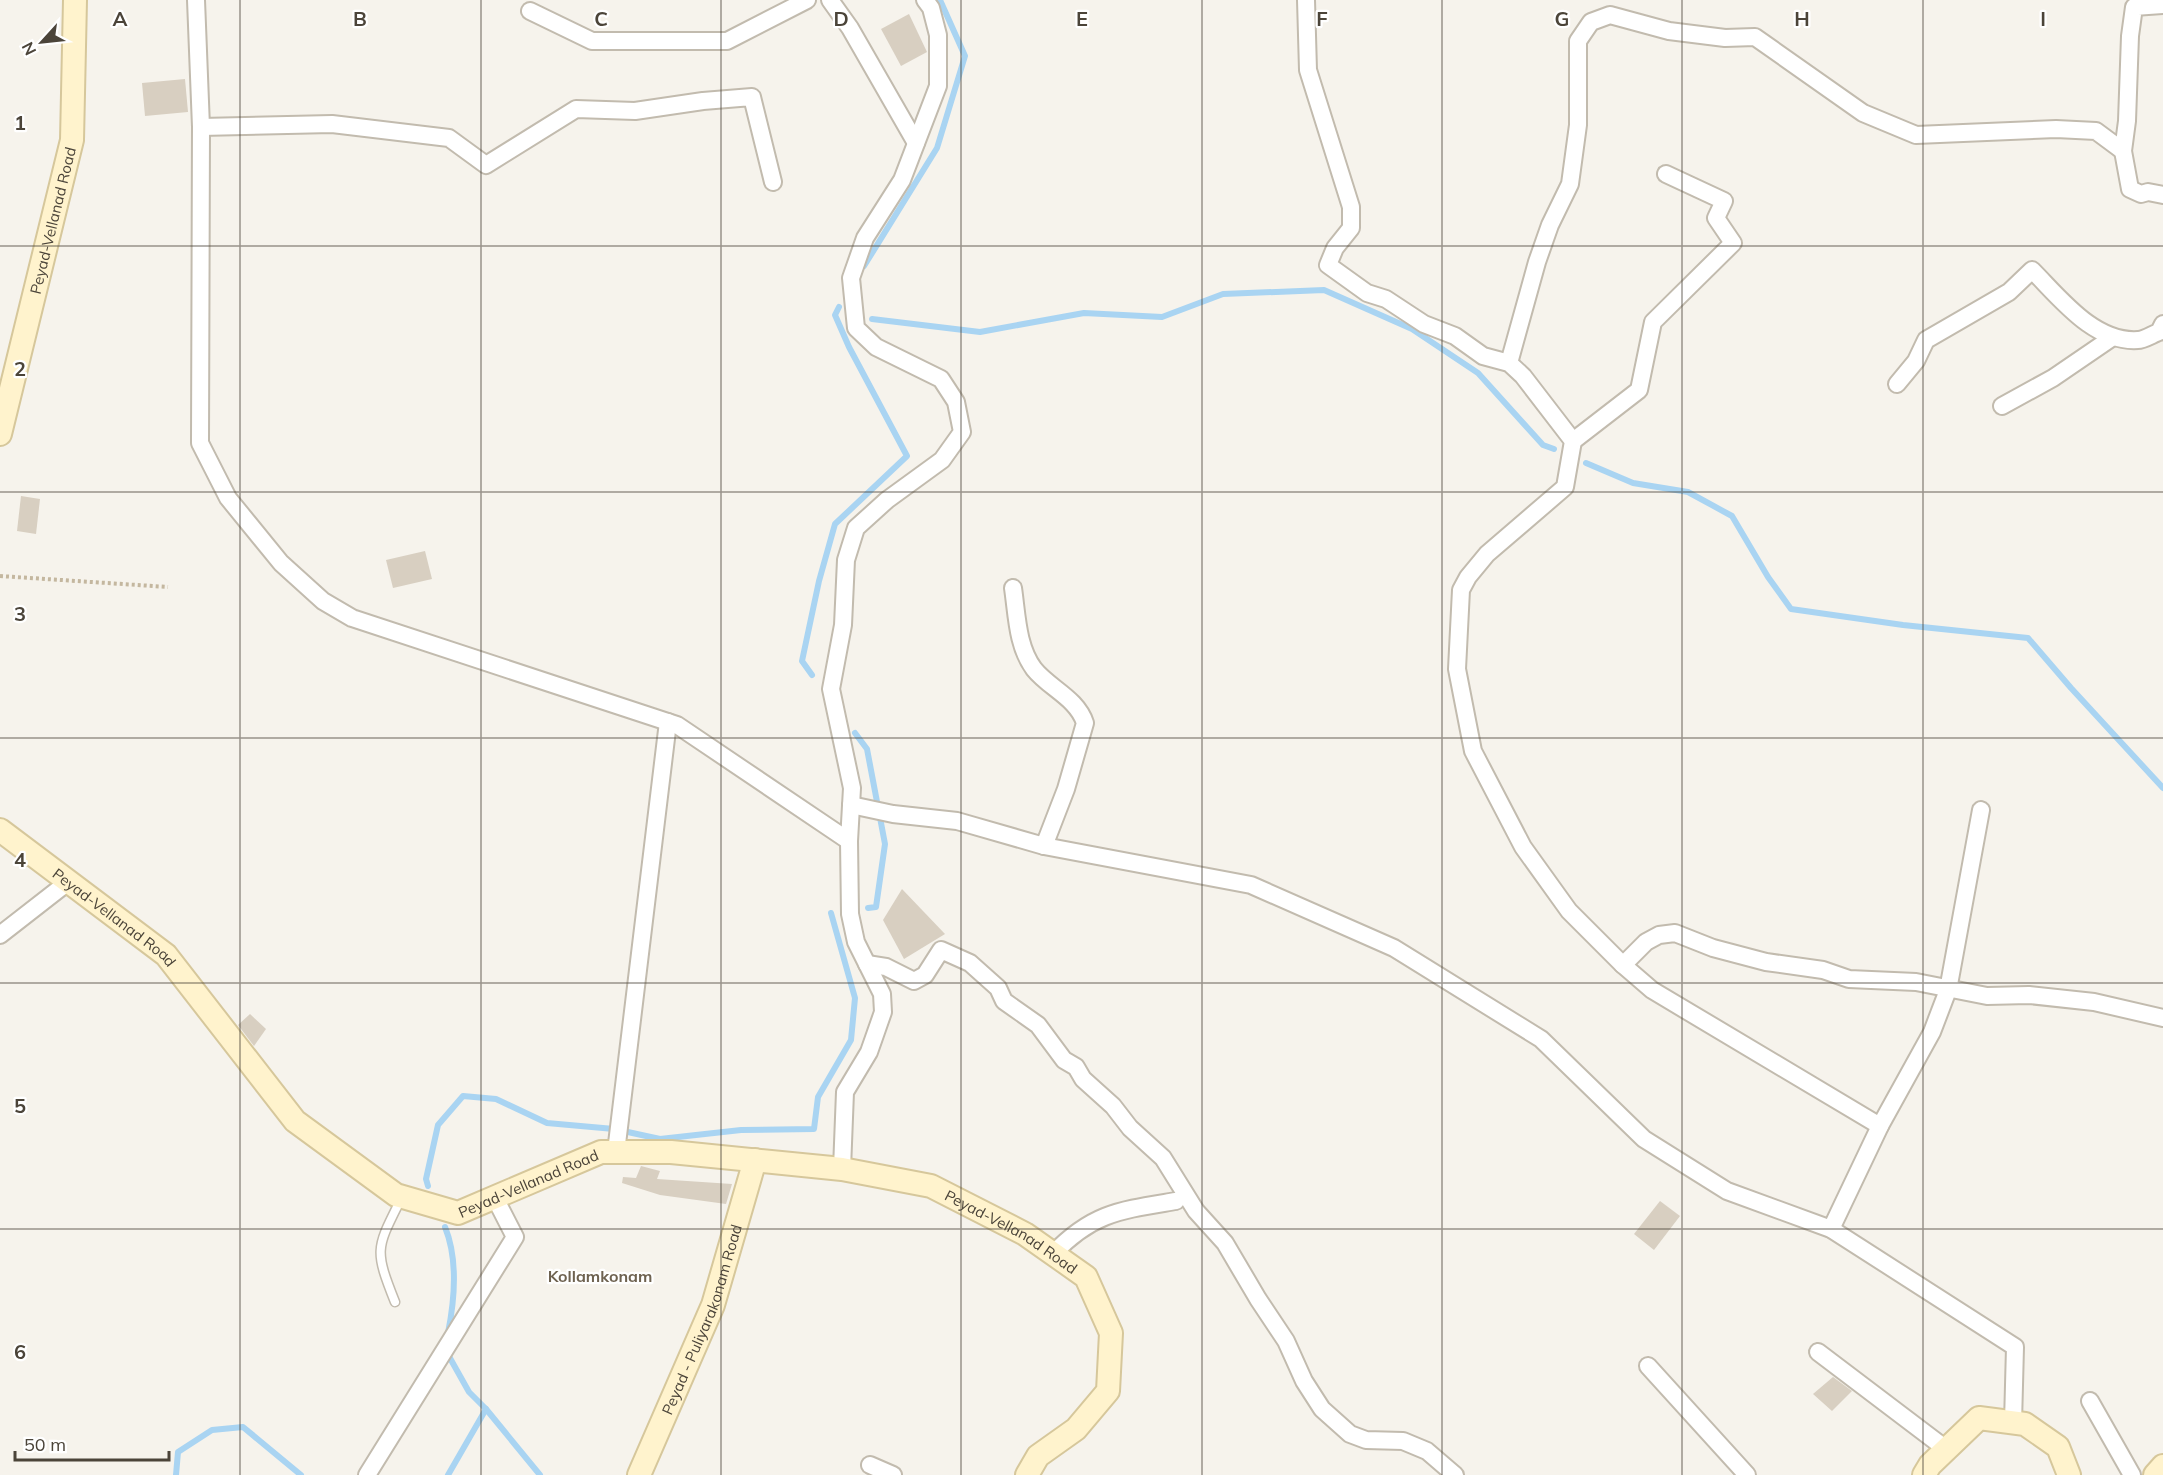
<svg xmlns="http://www.w3.org/2000/svg" width="2163" height="1475" font-family="Mulish,sans-serif">
	<style>
		.lines { fill: none; stroke-linecap: round; stroke-linejoin: round }
		.stream { stroke: #a9d4f2; stroke-width: 6 }
		.building { fill: #d8cfc1 }
		.lane-casing { stroke: #c2bbae; stroke-width: 11 }
		.street-casing { stroke: #c2bbae; stroke-width: 20 }
		.secondary-casing { stroke: #d6c79b; stroke-width: 26 }
		.path { stroke: #c4b79f; stroke-width: 4; stroke-dasharray: 3 3; stroke-linecap: butt }
		.lane { stroke: #fff; stroke-width: 8 }
		.street { stroke: #fff; stroke-width: 16 }
		.secondary { stroke: #fff3cd; stroke-width: 22 }
		.grid { fill: none; stroke: #4b4439; stroke-width: 1.5; stroke-opacity: 0.55 }
		.labels { text-anchor: middle; dominant-baseline: central; stroke-width: 4.5; stroke-linejoin: round; paint-order: stroke }
		.street-label { font-size: 15px; fill: #4b4439; stroke: #fff }
		.neighbourhood-label { font-size: 16px; font-weight: bold; fill: #6e6250; stroke: #fff }
		.grid-label { font-size: 20px; text-anchor: middle; font-weight: bold; fill: #4b4439; stroke: #fff; stroke-width: 4.5; stroke-linejoin: round; paint-order: stroke }
	</style>
	<rect width="100%" height="100%" fill="#f6f3ec"/>
	<g class="lines">
		<g class="stream">
			<path d="M 864,266 L 937,148 L 965,56 L 940,0"/>
			<path d="M 872,319 L 980,332 L 1084,313 L 1162,317 L 1223,294 L 1324,290 L 1412,329 L 1478,373 L 1543,445 L 1554,449"/>
			<path d="M 1586,463 L 1633,483 L 1688,492 L 1732,516 L 1768,577 L 1791,609 L 1903,625 L 2028,638 L 2071,688 L 2163,788"/>
			<path d="M 812,675 L 802,661 L 819,581 L 835,524 L 907,456 L 849,347 L 835,315 L 839,307"/>
			<path d="M 855,733 L 867,749 L 885,844 L 876,907 L 868,908"/>
			<path d="M 428,1186 L 426,1179 L 438,1125 L 463,1096 L 496,1099 L 547,1123 L 614,1129 L 660,1139 L 741,1130 L 814,1129 L 818,1097 L 851,1040 L 855,998 L 831,913"/>
			<path d="M 445,1227 C 458,1259 455,1298 448,1333"/>
			<path d="M 446,1351 L 469,1392 L 486,1409 L 448,1475"/>
			<path d="M 486,1409 L 540,1475"/>
			<path d="M 176,1475 L 178,1452 L 212,1430 L 243,1427 L 301,1475"/>
		</g>
	</g>
	<g class="building">
		<path d="M 909,14 L 927,52 L 901,66 L 881,29 Z"/>
		<path d="M 185,79 L 188,112 L 145,116 L 142,83 Z"/>
		<path d="M 21,496 L 40,499 L 36,534 L 17,531 Z"/>
		<path d="M 425,551 L 432,579 L 393,588 L 386,560 Z"/>
		<path d="M 902,889 L 945,934 L 904,959 L 883,920 Z"/>
		<path d="M 250,1014 L 266,1029 L 254,1046 L 238,1025 Z"/>
		<path d="M 641,1166 L 660,1171 L 657,1179 L 732,1184 L 726,1204 L 660,1195 L 622,1183 L 623,1177 L 636,1178 Z"/>
		<path d="M 1660,1201 L 1680,1216 L 1654,1250 L 1634,1234 Z"/>
		<path d="M 1833,1377 L 1852,1391 L 1832,1411 L 1813,1394 Z"/>
	</g>
	<g class="lines">
		<defs>
			<path id="lane" d="M 395,1302 C 374,1249 376,1249 401,1199"/>
			<g id="street">
				<path d="M 196,0 L 201,127 L 200,443 L 228,498 L 281,563 L 323,601 L 352,618 L 677,725 L 849,841"/>
				<path d="M 830,0 L 850,28 L 916,143"/>
				<path d="M 1306,0 L 1308,70 L 1351,207 L 1351,228 L 1335,248 L 1328,265 L 1367,293 L 1386,299 L 1424,324 L 1455,336 L 1483,356 L 1509,363 L 1523,376 L 1573,441 L 1565,487 L 1487,554 L 1468,577 L 1461,590 L 1457,669 L 1473,751 L 1523,847 L 1569,911 L 1623,965 L 1646,942 L 1659,935 L 1675,933 L 1713,948 L 1766,962 L 1823,970 L 1849,979 L 1916,982 L 1987,996 L 2029,995 L 2094,1002 L 2163,1018"/>
				<path d="M 2163,5 L 2134,7 L 2130,36 L 2127,121 L 2123,151 L 2130,189 L 2141,194 L 2148,192 L 2163,195"/>
				<path d="M 530,11 L 592,41 L 727,41 L 807,0"/>
				<path d="M 201,127 L 332,124 L 449,138 L 486,165 L 576,109 L 635,111 L 703,101 L 752,97 L 773,182"/>
				<path d="M 1509,363 L 1537,262 L 1550,225 L 1570,184 L 1578,125 L 1578,41 L 1591,22 L 1610,15 L 1669,31 L 1725,38 L 1755,37 L 1863,113 L 1916,135 L 2056,129 L 2096,131 L 2123,151"/>
				<path d="M 1897,384 L 1916,361 L 1926,340 L 2009,292 L 2032,270 C 2060,298 2094,343 2138,340 C 2144,340 2153,334 2159,332 L 2163,324"/>
				<path d="M 2002,406 L 2053,378 L 2113,337"/>
				<path d="M 1573,441 L 1639,390 L 1653,322 L 1733,243 L 1716,218 L 1724,201 L 1666,174"/>
				<path d="M 1013,588 C 1017,615 1017,646 1034,669 C 1049,688 1077,698 1085,723 L 1066,789 L 1044,846"/>
				<path d="M 851,805 L 893,814 L 957,821 L 1044,846 L 1251,885 L 1394,948 L 1541,1039 L 1644,1139 L 1727,1191 L 1831,1229 L 2015,1347 L 2013,1423"/>
				<path d="M 0,935 L 68,882"/>
				<path d="M 867,964 L 886,967 L 914,981 L 925,975 L 941,950 L 970,963 L 998,988 L 1004,1001 L 1038,1025 L 1064,1060 L 1076,1067 L 1083,1079 L 1113,1106 L 1130,1128 L 1163,1158 L 1196,1211 L 1225,1243 L 1258,1299 L 1286,1341 L 1304,1381 L 1322,1409 L 1350,1434 L 1366,1440 L 1403,1441 L 1427,1451 L 1455,1475"/>
				<path d="M 1623,965 L 1652,990 L 1880,1126"/>
				<path d="M 616,1152 L 668,722"/>
				<path d="M 842,1169 L 845,1092 L 869,1052 L 883,1012 L 882,994 L 856,942 L 850,914 L 849,841 L 852,788 L 831,689 L 843,625 L 846,560 L 856,528 L 887,500 L 942,460 L 962,432 L 956,402 L 941,379 L 876,347 L 856,328 L 851,278 L 865,238 L 902,180 L 938,86 L 938,35 L 931,8 L 925,0"/>
				<path d="M 1831,1229 L 1880,1126 L 1932,1032 L 1948,990 L 1981,810"/>
				<path d="M 1053,1254 C 1093,1212 1122,1210 1176,1201"/>
				<path d="M 1818,1352 L 1946,1449"/>
				<path d="M 1648,1366 L 1747,1475"/>
				<path d="M 2090,1401 L 2132,1475"/>
				<path d="M 870,1465 L 893,1475"/>
				<path d="M 367,1475 L 515,1237 L 495,1198"/>
			</g>
			<g id="secondary">
				<path id="s1" d="M 0,434 L 72,140 L 75,0"/>
				<path id="s2" d="M 0,830 L 166,955 L 295,1121 L 396,1195 L 458,1213 L 601,1152 L 671,1152 L 842,1169 L 931,1186 L 1025,1234 L 1086,1277 L 1111,1333 L 1108,1391 L 1076,1429 L 1038,1456 L 1027,1475"/>
				<path id="s3" d="M 639,1475 L 713,1305 L 755,1160"/>
				<path d="M 1924,1475 L 1930,1465 L 1979,1418 L 2025,1424 L 2058,1447 L 2069,1475"/>
				<path d="M 2155,1475 L 2163,1466"/>
			</g>
		</defs>
		<use href="#lane" class="lane-casing"/>
		<use href="#street" class="street-casing"/>
		<use href="#secondary" class="secondary-casing"/>
		<path class="path" d="M 0,576 L 168,587"/>
		<use href="#lane" class="lane"/>
		<use href="#street" class="street"/>
		<use href="#secondary" class="secondary"/>
	</g>
	<path class="grid" d="M 240,0 L 240,1475M 481,0 L 481,1475M 721,0 L 721,1475M 961,0 L 961,1475M 1202,0 L 1202,1475M 1442,0 L 1442,1475M 1682,0 L 1682,1475M 1923,0 L 1923,1475M 0,246 L 2163,246M 0,492 L 2163,492M 0,738 L 2163,738M 0,983 L 2163,983M 0,1229 L 2163,1229"/>
	<g class="labels">
		<g class="street-label">
			<text stroke="none"><textPath href="#s1" startOffset="220">Peyad-Vellanad Road</textPath></text>
			<text stroke="none"><textPath href="#s2" startOffset="144">Peyad-Vellanad Road</textPath></text>
			<text stroke="none"><textPath href="#s2" startOffset="684">Peyad-Vellanad Road</textPath></text>
			<text stroke="none"><textPath href="#s2" startOffset="1188">Peyad-Vellanad Road</textPath></text>
			<text stroke="none"><textPath href="#s3" startOffset="168">Peyad - Puliyarakonam Road</textPath></text>
		</g>
		<g class="neighbourhood-label">
			<text x="600" y="1276">Kollamkonam</text>
		</g>
	</g>
	<g class="grid-label">
		<text x="120" y="26">A</text>
		<text x="360" y="26">B</text>
		<text x="601" y="26">C</text>
		<text x="841" y="26">D</text>
		<text x="1082" y="26">E</text>
		<text x="1322" y="26">F</text>
		<text x="1562" y="26">G</text>
		<text x="1802" y="26">H</text>
		<text x="2043" y="26">I</text>
		<text x="20" y="130">1</text>
		<text x="20" y="376">2</text>
		<text x="20" y="621">3</text>
		<text x="20" y="867">4</text>
		<text x="20" y="1113">5</text>
		<text x="20" y="1359">6</text>
	</g>
	<g transform="translate(42 42) rotate(243)" stroke="#ffffff" stroke-width="4.5" paint-order="stroke">
	<path d="M0-4.5L10 22L0 15L-10 22Z" fill="#4b4439"/>
	<text y="-9" font-size="16" font-weight="bold" text-anchor="middle" fill="#4b4439">N</text>
	</g>
	<path d="M15 1451v9h154v-9" fill="none" stroke="#4b4439" stroke-width="3"/>
	<text x="24" y="1451" font-size="18" fill="#4b4439" stroke="#ffffff" stroke-width="4.5" paint-order="stroke">50 m</text>
</svg>
